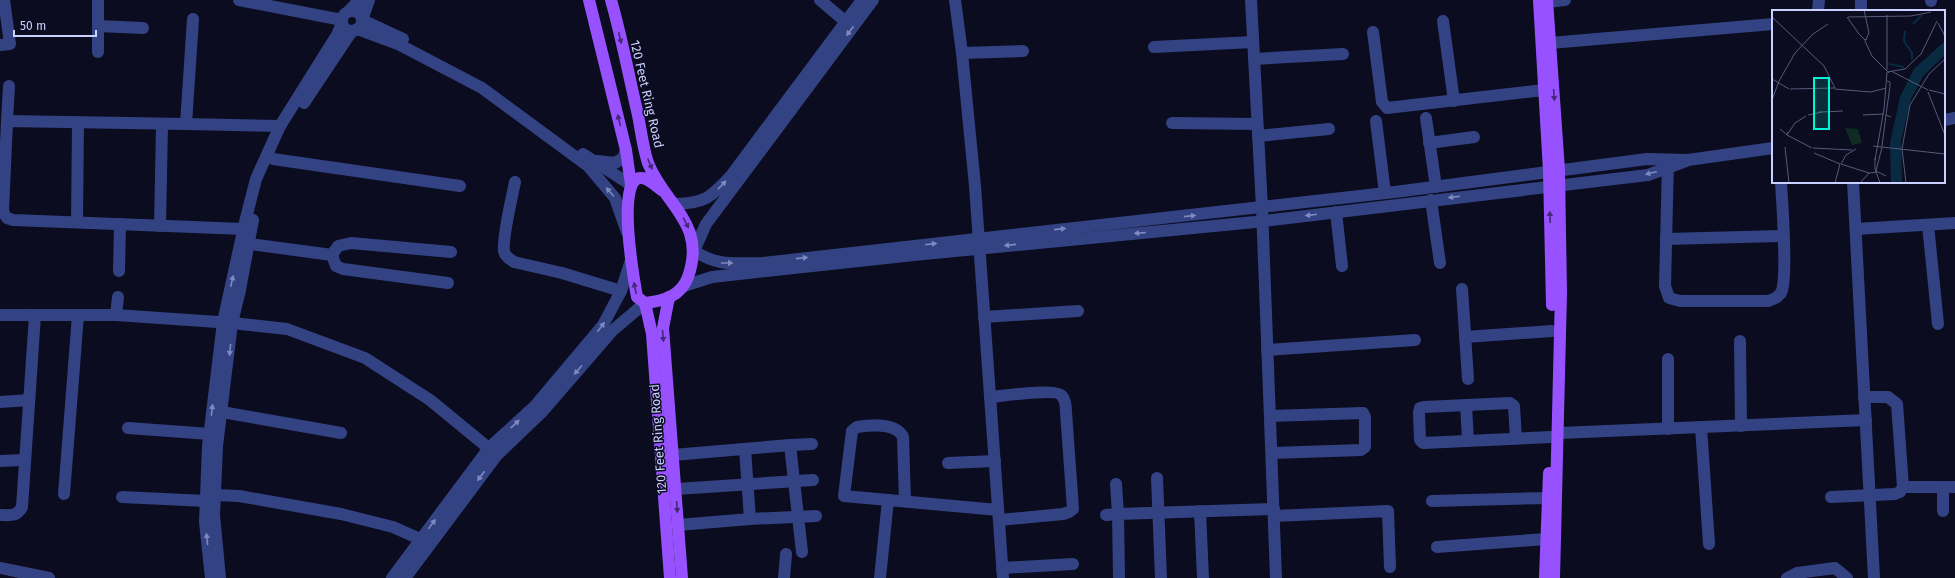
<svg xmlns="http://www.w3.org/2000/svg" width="1955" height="578" font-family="'Fira Sans',sans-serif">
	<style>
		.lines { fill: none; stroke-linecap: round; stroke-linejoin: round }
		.minor { stroke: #334282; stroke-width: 12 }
		.major { stroke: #9751ff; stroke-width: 12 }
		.oneway { fill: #7e89c0 }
		.oneway2 { fill: #432879 }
		.labels { text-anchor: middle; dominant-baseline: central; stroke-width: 3; stroke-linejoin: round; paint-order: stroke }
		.street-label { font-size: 13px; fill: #cad0ff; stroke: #0b0c20 }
		.inset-river { fill: none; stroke: #082b42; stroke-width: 2 }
		.inset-road { fill: none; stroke: #575a79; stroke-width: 1 }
		.view { fill: #00f5d7; fill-opacity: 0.15; stroke: #00f5d7; stroke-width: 2 }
		.inset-edge { fill: none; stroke: #cad0ff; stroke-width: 2 }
	</style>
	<rect width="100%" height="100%" fill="#0b0c20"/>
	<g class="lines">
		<g class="minor">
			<path d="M 98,0 L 98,52"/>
			<path d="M 239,0 L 342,20"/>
			<path d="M 369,0 L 362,20 L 403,39"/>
			<path d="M 820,0 L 846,22"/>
			<path d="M 873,0 L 706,224 L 694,251 C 720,267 733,263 763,263 L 1395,192 L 1647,159 L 1688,160 L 1773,148"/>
			<path d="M 955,0 L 962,53 L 975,186 L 1003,578"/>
			<path d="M 1251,0 L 1262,208 L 1276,578"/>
			<path d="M 1861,0 L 1861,11"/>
			<path d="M 1931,0 L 1931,1"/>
			<path d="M 1547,2 L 1565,0"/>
			<path d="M 349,11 L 359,0"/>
			<path d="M 1818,11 L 1819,0"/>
			<circle cx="352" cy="21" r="10"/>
			<path d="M 193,19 L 186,124 L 280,126"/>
			<path d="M 1443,21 L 1454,101"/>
			<path d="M 98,26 L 143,28"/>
			<path d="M 357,29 L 400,45 L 482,88 L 588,166 L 615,198 L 627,232"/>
			<path d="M 1373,32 L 1382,102 L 1387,108 L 1544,90"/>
			<path d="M 1550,43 L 1773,24"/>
			<path d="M 0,45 L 10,44 L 4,0"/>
			<path d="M 1154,47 L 1253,42"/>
			<path d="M 962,53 L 1023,51"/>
			<path d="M 1254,59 L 1343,54"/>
			<path d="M 304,103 L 352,31"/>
			<path d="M 1426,118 L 1436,187"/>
			<path d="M 1944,120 L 1955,118"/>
			<path d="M 7,121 L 9,86"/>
			<path d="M 1376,121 L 1385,193"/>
			<path d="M 1172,123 L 1257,124"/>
			<path d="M 186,124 L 7,121 L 3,212 L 7,218 L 13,220 L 244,229"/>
			<path d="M 1258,136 L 1329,129"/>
			<path d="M 1429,143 L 1474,137"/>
			<path d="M 583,154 L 631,185"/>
			<path d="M 273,159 L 460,186"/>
			<path d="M 597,161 L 615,163 L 623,158 L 626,150"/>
			<path d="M 1668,162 L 1665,286 L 1669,298 L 1680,301 L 1768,301 C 1774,299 1777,298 1781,293 C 1788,280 1782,201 1781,182"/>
			<path d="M 515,182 C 512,197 502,239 504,251 C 505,257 510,259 514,262 L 562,273 L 621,291"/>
			<path d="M 1853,182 L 1874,578"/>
			<path d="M 1431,200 L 1440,263"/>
			<path d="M 675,204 C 705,203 710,198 730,177 L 862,0"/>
			<path d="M 1336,212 L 1342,266"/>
			<path d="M 77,222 L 78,122"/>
			<path d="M 1928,225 L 1938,324"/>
			<path d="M 160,226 L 162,124"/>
			<path d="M 1856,229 L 1955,223"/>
			<path d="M 1666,239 L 1783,236"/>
			<path d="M 250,244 L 332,255"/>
			<path d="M 332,255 L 336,266 L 343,269 L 448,283"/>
			<path d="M 332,255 L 338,246 L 351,243 L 451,252"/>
			<path d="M 119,271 L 120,224"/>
			<path d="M 684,286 L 712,277 L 914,255 L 1255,222 L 1648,175 L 1686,161"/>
			<path d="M 1462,289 L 1468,379"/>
			<path d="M 0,315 L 116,315 L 232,323 L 287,329 L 365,358 L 430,400 L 497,455"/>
			<path d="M 116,315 L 118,297"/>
			<path d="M 984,317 L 1078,311"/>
			<path d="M 1465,337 L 1552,331"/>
			<path d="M 1740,341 L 1741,426"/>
			<path d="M 1267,350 L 1415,340"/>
			<path d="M 990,397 C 1002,396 1056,388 1062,396 C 1066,401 1066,407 1066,412 L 1073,509 L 1069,512 L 1063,514 L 999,520"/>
			<path d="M 0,402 L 29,400"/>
			<path d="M 1466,405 L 1468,441"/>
			<path d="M 222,412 L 341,433"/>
			<path d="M 1270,416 L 1363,413 L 1365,417 L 1365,447 L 1361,450 L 1272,453"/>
			<path d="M 1701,427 L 1709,544"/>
			<path d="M 128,428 L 210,434"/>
			<path d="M 1668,429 L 1668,359"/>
			<path d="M 1559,433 L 1866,420"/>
			<path d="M 1516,438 L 1514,406 L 1510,403 L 1424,407 L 1420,408 L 1419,413 L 1420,440 L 1423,443 L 1550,437"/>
			<path d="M 790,445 L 812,444"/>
			<path d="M 745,449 L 750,519"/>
			<path d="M 673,455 L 790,445 L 802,552"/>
			<path d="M 0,461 L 24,460"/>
			<path d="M 948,463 L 995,461"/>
			<path d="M 1157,478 L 1161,578"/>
			<path d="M 1903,487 L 1955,487"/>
			<path d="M 676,489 L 813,480"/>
			<path d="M 64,494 L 78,315"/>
			<path d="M 215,495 L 239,496 L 341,514 L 393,527 L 420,539"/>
			<path d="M 122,497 L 206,501"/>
			<path d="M 1831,497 L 1895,494 L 1900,492 L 1903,487 L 1897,404 L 1888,397 L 1864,397"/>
			<path d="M 888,500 L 844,496 L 852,431 L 857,427 C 871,425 896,422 903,437 L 905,501"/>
			<path d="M 1432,501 L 1548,498"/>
			<path d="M 1200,511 L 1203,578"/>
			<path d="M 1943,511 L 1943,487"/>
			<path d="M 0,515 C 10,515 17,517 22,507 L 35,315"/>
			<path d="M 1106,515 L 1118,514 L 1116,484"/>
			<path d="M 1274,516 L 1388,511 L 1390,567"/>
			<path d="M 678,525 L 750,519 L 816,516"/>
			<path d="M 1437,547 L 1546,539"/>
			<path d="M 0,568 L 49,578"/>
			<path d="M 1002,568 L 1073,564"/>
			<path d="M 1119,577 L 1118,514 L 1274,509"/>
			<path d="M 211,578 L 205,522 L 208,446 L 223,322 L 245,222 L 256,179 L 280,126 L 337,35 L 342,23"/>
			<path d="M 220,578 L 214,515 L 217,446 L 232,323 L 240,290 L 253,220"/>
			<path d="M 392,578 L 489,448 L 534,407 L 603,325 L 621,291 L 631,260"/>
			<path d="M 405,578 L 497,455 L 541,413 L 612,331 L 645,303"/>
			<path d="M 784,578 L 786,554"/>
			<path d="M 880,578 L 888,500 L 998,510"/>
			<path d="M 1787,578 L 1797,573 L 1835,568 L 1847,578"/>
		</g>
		<g class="major">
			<path d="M 589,0 L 626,150 L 631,185"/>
			<path d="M 611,0 C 622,38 629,77 638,115 C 641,131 643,148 648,163 C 665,206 707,223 688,277 C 681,296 664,301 645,303 L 637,297 C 634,280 616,180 640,178 C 648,177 657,187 663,191"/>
			<path d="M 1539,0 L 1549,171 L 1552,305"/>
			<path d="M 1547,0 L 1559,170 L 1561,293 L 1554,578"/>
			<path d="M 669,297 L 663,328 L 682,578"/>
			<path d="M 645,303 L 652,334 L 670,578"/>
			<path d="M 1545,578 L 1549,473"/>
		</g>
	</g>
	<defs><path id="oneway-solid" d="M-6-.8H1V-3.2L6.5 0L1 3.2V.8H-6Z"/></defs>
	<g class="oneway">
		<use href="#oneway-solid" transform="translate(850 31) rotate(127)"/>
		<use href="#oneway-solid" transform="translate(1651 173) rotate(166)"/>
		<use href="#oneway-solid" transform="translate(722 185) rotate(-46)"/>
		<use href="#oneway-solid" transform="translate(610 192) rotate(-131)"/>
		<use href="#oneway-solid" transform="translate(1454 197) rotate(173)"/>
		<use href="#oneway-solid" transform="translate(1311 215) rotate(173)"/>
		<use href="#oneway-solid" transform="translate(1190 216) rotate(-6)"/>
		<use href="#oneway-solid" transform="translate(1060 229) rotate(-6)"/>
		<use href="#oneway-solid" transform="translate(1140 233) rotate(175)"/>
		<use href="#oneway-solid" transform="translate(931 244) rotate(-7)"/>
		<use href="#oneway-solid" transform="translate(1010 245) rotate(174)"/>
		<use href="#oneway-solid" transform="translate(802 258) rotate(-6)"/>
		<use href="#oneway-solid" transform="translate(727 263)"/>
		<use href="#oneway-solid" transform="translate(232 281) rotate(-77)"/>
		<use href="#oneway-solid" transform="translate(601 327) rotate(-53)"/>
		<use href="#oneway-solid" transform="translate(230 350) rotate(96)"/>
		<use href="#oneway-solid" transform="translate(578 370) rotate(131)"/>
		<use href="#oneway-solid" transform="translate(212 410) rotate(-83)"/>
		<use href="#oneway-solid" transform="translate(515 424) rotate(-43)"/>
		<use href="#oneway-solid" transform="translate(481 476) rotate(127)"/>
		<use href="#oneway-solid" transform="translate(432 524) rotate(-54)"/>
		<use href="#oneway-solid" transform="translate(207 539) rotate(-96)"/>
	</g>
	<g class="oneway2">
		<use href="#oneway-solid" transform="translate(620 38) rotate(77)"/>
		<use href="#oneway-solid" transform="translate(1554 95) rotate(86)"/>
		<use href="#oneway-solid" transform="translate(619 120) rotate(-104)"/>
		<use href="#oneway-solid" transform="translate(650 164) rotate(67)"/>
		<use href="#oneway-solid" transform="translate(1550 217) rotate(-92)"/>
		<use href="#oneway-solid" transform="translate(686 223) rotate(63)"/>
		<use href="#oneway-solid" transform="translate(635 288) rotate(-101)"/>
		<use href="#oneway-solid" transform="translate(663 336) rotate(85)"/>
		<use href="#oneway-solid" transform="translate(677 507) rotate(86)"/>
	</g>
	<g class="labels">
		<g class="street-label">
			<text transform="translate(647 94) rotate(77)">120 Feet Ring Road</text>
			<text transform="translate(658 439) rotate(-94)">120 Feet Ring Road</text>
		</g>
	</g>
	<g transform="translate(1772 10)">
		<rect width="173" height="173" fill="#0b0c20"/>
		<path d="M 73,118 L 86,119 L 90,133 L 80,135 Z" fill="#0e2a23"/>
		<path d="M 173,31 L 173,45 L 151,66 L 139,89 L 129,131 L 130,173 L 119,173 L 118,133 L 128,87 L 142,59 Z" fill="#082b42"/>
		<path class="inset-river" d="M 141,14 L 150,5M 133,21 L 132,31 L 140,43 L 140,50M 117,54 L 132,57"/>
		<path class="inset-road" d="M 92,0 L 97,23 L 93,31 L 100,46 L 117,63M 0,7 L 52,56M 75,7 L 87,24 L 93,30 L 95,29M 76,7 L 139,6 L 159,2M 166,13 L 173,26M 52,56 L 63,78M 115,60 L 115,5M 119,61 L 156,80M 0,69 L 17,79M 115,71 L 118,72 L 118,76 L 114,105 L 119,107M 18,79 L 62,78M 62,79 L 99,82 L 114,78M 157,80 L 173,84M 156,82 L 173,125M 0,90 L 7,71 L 23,43 L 41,24 L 56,14M 50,102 L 71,101M 36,105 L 50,102 L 47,102M 91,105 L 112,104M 34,106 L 23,113 L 15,125 L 40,138M 8,119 L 15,125 L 16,122M 101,136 L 173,144M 110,136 L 114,105M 13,137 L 17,173M 110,137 L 104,161 L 114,166M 41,138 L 80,140M 84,139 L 74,145 L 69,154 L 97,163M 42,143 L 68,154 L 63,173M 103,148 L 103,159 L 108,173M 103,150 L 112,99 L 115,62 L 133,59 L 149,44 L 165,11M 88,173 L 97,163 L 105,162M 134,173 L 130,139 L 138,95 L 157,64 L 173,49"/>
		<path class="view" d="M 42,68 L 57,68 L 57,119 L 42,119 Z"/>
		<rect width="173" height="173" class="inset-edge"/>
	</g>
	<path d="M14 30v6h82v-6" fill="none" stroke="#cad0ff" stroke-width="2"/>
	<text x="20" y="30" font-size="12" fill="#cad0ff" stroke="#0b0c20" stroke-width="3" paint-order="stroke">50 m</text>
</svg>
